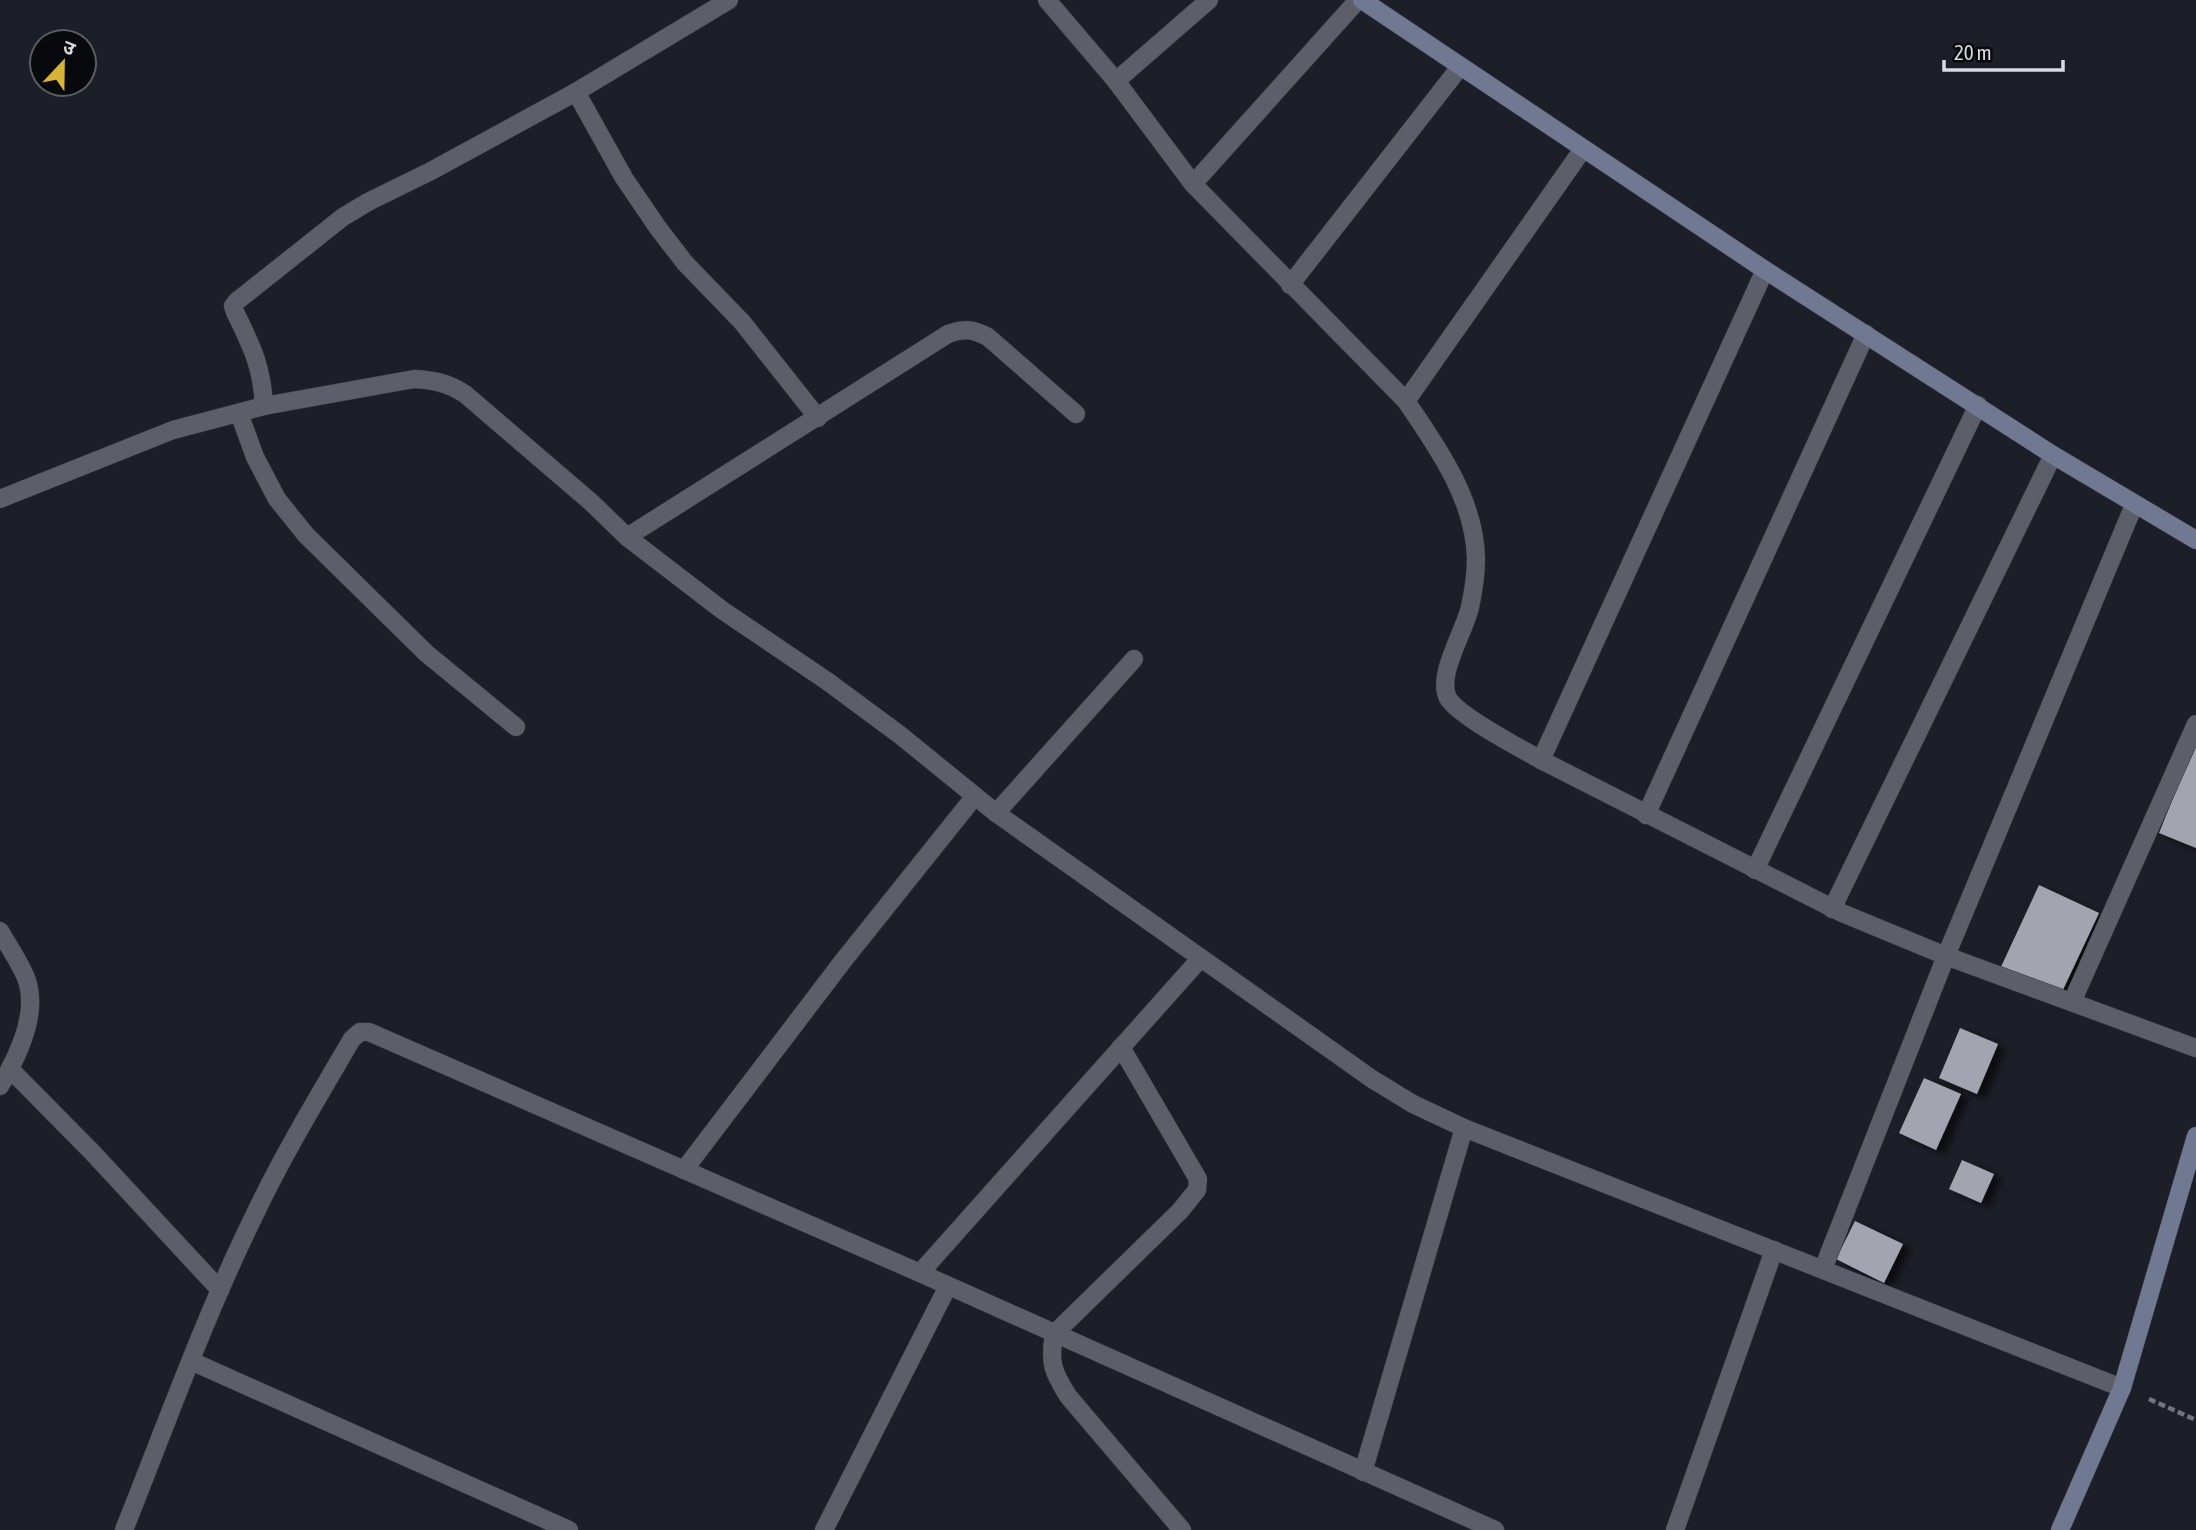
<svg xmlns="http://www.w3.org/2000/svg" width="2196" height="1530" font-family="'Asap Condensed','Noto Sans Devanagari',sans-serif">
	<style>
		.building { fill: #a2a5b0; filter: url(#shadow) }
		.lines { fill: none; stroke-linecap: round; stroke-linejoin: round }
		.street-casing { stroke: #393b43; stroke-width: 19 }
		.secondary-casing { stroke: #393b43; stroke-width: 19 }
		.path { stroke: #73757d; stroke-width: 4.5; stroke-dasharray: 7 3.5; stroke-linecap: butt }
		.street { stroke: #5c5f69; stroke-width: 18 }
		.secondary { stroke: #717892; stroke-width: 18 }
	</style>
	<defs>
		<filter id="shadow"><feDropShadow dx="8" dy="4.5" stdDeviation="3.5" flood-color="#0009"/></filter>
	</defs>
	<rect width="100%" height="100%" fill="#1d1f28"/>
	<g class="building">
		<path d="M 2196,741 L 2196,848 L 2159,833 Z"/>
		<path d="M 2039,885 L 2099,913 L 2060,996 L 2000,969 Z"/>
		<path d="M 1960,1028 L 1998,1044 L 1977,1094 L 1939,1078 Z"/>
		<path d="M 1924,1078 L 1961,1094 L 1936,1150 L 1899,1133 Z"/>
		<path d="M 1962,1160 L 1994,1174 L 1981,1203 L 1949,1189 Z"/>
		<path d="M 1855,1221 L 1903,1244 L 1884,1283 L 1836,1259 Z"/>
	</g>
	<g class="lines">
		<defs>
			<g id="street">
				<path d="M 1047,0 L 1116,81 L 1193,184 L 1406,401 C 1438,448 1475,500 1476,559 C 1476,574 1473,593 1470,607 C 1465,631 1436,675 1448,698 C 1458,716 1522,749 1541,760 L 1842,913 L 1946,956 L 2196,1048"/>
				<path d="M 1116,81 L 1209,0"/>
				<path d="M 576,92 L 624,178 L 658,228 L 685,263 L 742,322 L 818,418"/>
				<path d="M 1193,184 L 1358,0"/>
				<path d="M 1290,285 L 1460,67"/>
				<path d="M 1406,401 L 1583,149"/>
				<path d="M 264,406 C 262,366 252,347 235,312 L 233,306 L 237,301 L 343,217 L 368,202 L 431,171 L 576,92 L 729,0"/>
				<path d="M 239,413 L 255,457 L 277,499 L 306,535 L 426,653 L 516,727"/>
				<path d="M 0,499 L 173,430 L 264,406 L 414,379 C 434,380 448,383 465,394 L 592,503 L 627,537 L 722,610 L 827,681 L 900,735 L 996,813 L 1372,1079 L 1413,1104 L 1464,1128 L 2122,1388"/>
				<path d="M 627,537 L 948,334 C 964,328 973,329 988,337 L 1076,414"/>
				<path d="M 1541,760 L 1765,270"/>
				<path d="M 996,813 L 1134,659"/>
				<path d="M 1646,815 L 1866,334"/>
				<path d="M 1755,870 L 1978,405"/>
				<path d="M 1832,909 L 2053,455"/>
				<path d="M 0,931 C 8,946 24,968 28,984 C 37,1018 17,1058 0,1086"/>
				<path d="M 2072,1002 L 2196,724"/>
				<path d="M 1121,1047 L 1198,1179 L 1197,1190 L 1180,1211 L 1054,1334 C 1049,1363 1053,1372 1068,1396 L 1182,1530"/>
				<path d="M 10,1069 L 92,1152 L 220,1290"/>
				<path d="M 684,1170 L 843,961 L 975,796"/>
				<path d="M 1823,1269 L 1946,956 L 2134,505"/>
				<path d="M 920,1273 L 1200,959"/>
				<path d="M 191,1361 L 569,1530"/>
				<path d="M 1363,1472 L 1464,1128"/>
				<path d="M 124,1530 C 166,1425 204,1318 254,1216 C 283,1155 318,1097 352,1039 L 360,1032 L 369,1032 L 920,1273 L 1495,1530"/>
				<path d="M 824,1530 L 948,1286"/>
				<path d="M 1675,1530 L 1774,1250"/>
			</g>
			<g id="secondary">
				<path d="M 1362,0 L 1765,270 L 2053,455 L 2196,540"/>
				<path d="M 2060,1530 L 2122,1388 L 2196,1136"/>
			</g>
		</defs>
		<use href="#street" class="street-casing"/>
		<use href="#secondary" class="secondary-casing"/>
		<path class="path" d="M 2149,1399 L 2196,1420"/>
		<use href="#street" class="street"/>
		<use href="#secondary" class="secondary"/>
	</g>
	<g transform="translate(63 63) rotate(22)"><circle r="33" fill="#08090d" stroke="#5c5d62" stroke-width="2"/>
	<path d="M0-5L12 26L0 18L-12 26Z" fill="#d8b434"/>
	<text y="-10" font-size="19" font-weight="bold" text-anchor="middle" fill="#d9dbe1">उ</text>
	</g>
	<path d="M1944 60v10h119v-10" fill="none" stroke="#d9dbe1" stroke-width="3.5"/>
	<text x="1954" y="60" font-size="21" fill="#d9dbe1" stroke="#08090d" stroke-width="5" paint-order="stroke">20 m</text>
</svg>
